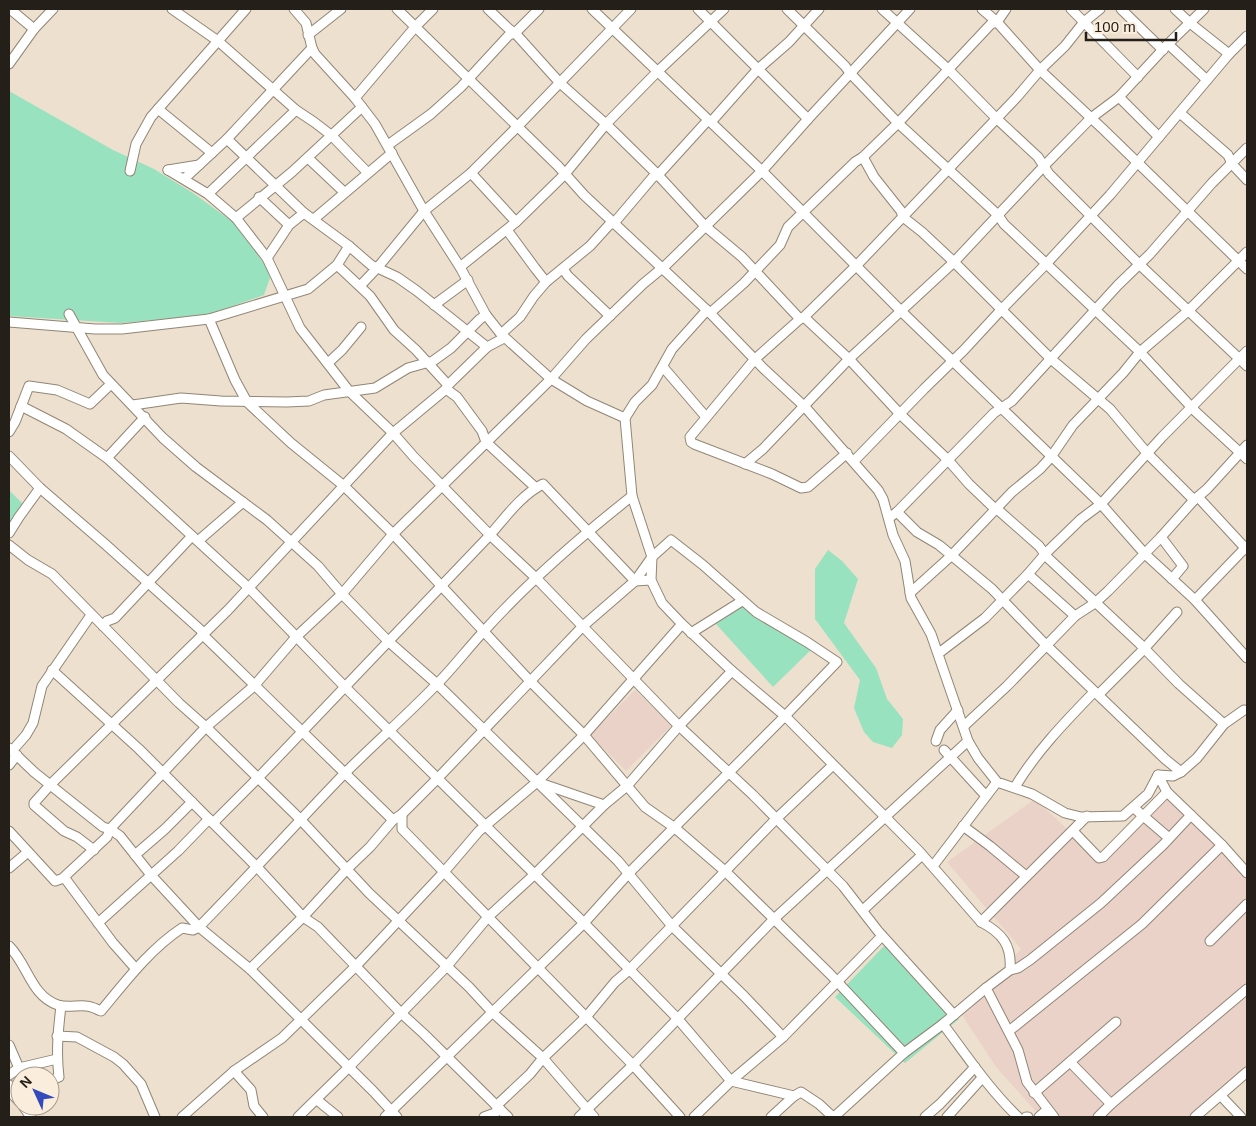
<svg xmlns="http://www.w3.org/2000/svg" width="1256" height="1126" font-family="Arial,sans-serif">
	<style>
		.commercial { fill: #ead2c9 }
		.green { fill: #98e2bf }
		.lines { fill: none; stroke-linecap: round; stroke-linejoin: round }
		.minor-casing { stroke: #918575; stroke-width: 11 }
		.minor { stroke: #fff; stroke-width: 9 }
	</style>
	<rect width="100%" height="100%" fill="#ede0ce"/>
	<g class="commercial">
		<path d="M 635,690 L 672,725 L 626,771 L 590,735 Z"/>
		<path d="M 1164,795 L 1247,872 L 1247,1072 L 1196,1117 L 1041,1117 L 996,1067 L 962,1015 L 1021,949 L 947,862 L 1035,799 L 1096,856 Z"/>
	</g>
	<g class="green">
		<path d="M 9,91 L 113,150 L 154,169 L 193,193 L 237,225 L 266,267 L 270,278 L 264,295 L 207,315 L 121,323 L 9,316 Z"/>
		<path d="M 9,490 L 23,504 L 9,532 Z"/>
		<path d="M 828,550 L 842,561 L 858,579 L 844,623 L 876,668 L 887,699 L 903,719 L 902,735 L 892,748 L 873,742 L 864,732 L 854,708 L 860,680 L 815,619 L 815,569 Z"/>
		<path d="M 743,606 L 818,643 L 773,687 L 716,624 Z"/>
		<path d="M 885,945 L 959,1019 L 905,1063 L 835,997 Z"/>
	</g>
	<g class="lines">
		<defs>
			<g id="minor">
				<path d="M 10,9 L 34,29"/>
				<path d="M 172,9 L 218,41 L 296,110 L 314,122 L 331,135 L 367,172"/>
				<path d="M 294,9 L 306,23 L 312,48 L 315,54 L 355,98 L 375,124 L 424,211 L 460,267 L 486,315 L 501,334 L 551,379 L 587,401 L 625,418"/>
				<path d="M 397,9 L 558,166 L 584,195 L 710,313 L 763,368 L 805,407 L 878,490 L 883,499 L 893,535 L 905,561 L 911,598 L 931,634 L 968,741 L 978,758 L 997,782 L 1032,794 L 1065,813 L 1081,817 L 1123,816 L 1148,794 L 1158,775 L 1173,776 L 1181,772 L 1197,758 L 1224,724 L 1244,710"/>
				<path d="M 488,9 L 509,29 L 515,33 L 560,83 L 606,124 L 658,175 L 705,226 L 742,257 L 800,319"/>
				<path d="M 592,9 L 762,171 L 902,312 L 1101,504 L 1145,554 L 1195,600 L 1247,658"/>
				<path d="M 698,9 L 808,119"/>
				<path d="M 787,9 L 845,66 L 850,73 L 898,123 L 998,215 L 1004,224 L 1140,352 L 1196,412 L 1247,459"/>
				<path d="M 882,9 L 948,69 L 996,118 L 1038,157 L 1049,174 L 1140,265 L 1247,366"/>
				<path d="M 982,9 L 997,22 L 1040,70 L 1105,131 L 1247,269"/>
				<path d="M 1071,9 L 1138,77"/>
				<path d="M 1121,9 L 1163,50"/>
				<path d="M 1175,9 L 1190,23 L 1229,54"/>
				<path d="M 308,35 L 341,9"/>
				<path d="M 1168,44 L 1207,80"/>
				<path d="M 9,64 L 34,29 L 53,9"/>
				<path d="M 1119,97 L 1159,137"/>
				<path d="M 355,98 L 416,26 L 433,9"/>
				<path d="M 158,109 L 212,153"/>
				<path d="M 1180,113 L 1228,155 L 1232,164 L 1247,180"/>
				<path d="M 711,122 L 757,70 L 789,42 L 819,9"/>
				<path d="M 227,139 L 304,213 L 349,246 L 371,265 L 397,277 L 417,291 L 487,347 L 504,338"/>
				<path d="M 388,145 L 431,114 L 461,87 L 509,35 L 515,33 L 539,9"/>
				<path d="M 863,157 L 874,177 L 901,211 L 903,217 L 922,232 L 954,262 L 1051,359 L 1110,409 L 1147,453 L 1194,500"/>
				<path d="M 308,158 L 344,192"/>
				<path d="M 168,170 L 208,194 L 236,218 L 267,258 L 300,328 L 349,391 L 393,433 L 414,457 L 490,535 L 537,579 L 679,726 L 753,795 L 843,886 L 878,931 L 954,1015"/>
				<path d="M 168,170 L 199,165"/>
				<path d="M 130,171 L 136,144 L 151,117 L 246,9"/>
				<path d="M 471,173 L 516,222"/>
				<path d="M 184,179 L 227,139 L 312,48"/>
				<path d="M 208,194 L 296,110"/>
				<path d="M 259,197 L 289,225"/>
				<path d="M 236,218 L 292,172 L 362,107"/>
				<path d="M 314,219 L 392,153"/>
				<path d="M 507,230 L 535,268 L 546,282"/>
				<path d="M 267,258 L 289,225 L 304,213"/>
				<path d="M 337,265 L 370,296 L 394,330 L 416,350 L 448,385"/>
				<path d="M 460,267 L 516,222 L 565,174 L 606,124 L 658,71 L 724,9"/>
				<path d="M 563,269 L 568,276 L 610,316"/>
				<path d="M 360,286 L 378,267 L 424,211 L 471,173 L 517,127 L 631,9"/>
				<path d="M 434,305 L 468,280"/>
				<path d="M 707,310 L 672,349 L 652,385 L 635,402 L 625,418 L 632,496 L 652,557 L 651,580 L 662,603 L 682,624 L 732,671 L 785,716 L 919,851 L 981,922 C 1002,933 1012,945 1010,970 L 986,988 L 1018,1050 L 1027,1082 L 1054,1117"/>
				<path d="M 710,313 L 744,283 L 780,245 L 788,227 L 855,162 L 863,157 L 898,123 L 991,24 L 997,22 L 1006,9"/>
				<path d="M 69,314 L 103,375 L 163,438 L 196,467 L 267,520 L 318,566 L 342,594 L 388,641 L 437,684 L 618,861 L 672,926 L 744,996 L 783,1037"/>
				<path d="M 804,317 L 849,359 L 900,414 L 948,460 L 969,484 L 993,507 L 997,509 L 1039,546 L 1048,558 L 1139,643 L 1179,684 L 1224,724"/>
				<path d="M 209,319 L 235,380 L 247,402 L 291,443 L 344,486 L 393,534 L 530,681 L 584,735 L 645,807 L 675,828 L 726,872 L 830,974 L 904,1053"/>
				<path d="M 9,322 L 95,329 L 122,329 L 209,319 L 308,289 L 337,265 L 349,246"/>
				<path d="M 501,334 L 520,317 L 534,296 L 546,282 L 590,246 L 609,225 L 614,223 L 653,177 L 658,175 L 708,120"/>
				<path d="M 328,363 L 342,350 L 361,327"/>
				<path d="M 663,367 L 706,417"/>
				<path d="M 446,389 L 457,397 L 482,431 L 486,442 L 536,488"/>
				<path d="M 133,405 L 181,398 L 221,401 L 287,402 L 309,401 L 324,395 L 375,388 L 408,368 L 433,361 L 451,348 L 480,319 L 486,315"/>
				<path d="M 21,406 L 66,429 L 107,458 L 249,588 L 345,687 L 584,923 L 677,1018 L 731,1081 L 794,1096 L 801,1092 L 819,1104 L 833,1117"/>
				<path d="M 9,432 L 15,422 L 29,386 L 57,390 L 90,404 L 111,384"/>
				<path d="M 847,453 L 808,487 L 801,488 L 772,474 L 694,444 L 691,442 L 690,437 L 755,359 L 800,319 L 804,317 L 857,265 L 1017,97 L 1040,70 L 1065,46 L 1084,22 L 1100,9"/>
				<path d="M 9,456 L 40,488 L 105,544 L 204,633"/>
				<path d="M 107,458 L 145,417"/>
				<path d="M 854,461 L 924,389 L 964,350 L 1001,310 L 1046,264 L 1110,195 L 1229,54 L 1247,36"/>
				<path d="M 745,464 L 763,449 L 849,359 L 954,262 L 1044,166 L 1091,118 L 1119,97 L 1168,44 L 1204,9"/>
				<path d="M 1198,497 L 1247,550"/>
				<path d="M 897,512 L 917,532 L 939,545 L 992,589 L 1046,645 L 1165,759 L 1181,772"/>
				<path d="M 889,518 L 897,512 L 994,413 L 1012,401 L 1118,285 L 1150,254 L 1212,183 L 1247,148"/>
				<path d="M 9,533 L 19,517 L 40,488"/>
				<path d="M 1161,537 L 1183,566 L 1172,579"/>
				<path d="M 198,541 L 243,502"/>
				<path d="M 9,545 L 28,560 L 52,574 L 179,703 L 206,727 L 300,819 L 369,893 L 469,987 L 493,1013 L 543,1058 L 594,1117"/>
				<path d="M 1028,574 L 1075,616"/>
				<path d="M 910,593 L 951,556 L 1012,492 L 1040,469 L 1051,457 L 1073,425 L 1123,373 L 1140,352 L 1188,311 L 1247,252"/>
				<path d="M 1195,600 L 1247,546"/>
				<path d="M 103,626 L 107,621 L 115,618 L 192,536"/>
				<path d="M 691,633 L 742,601"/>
				<path d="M 202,634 L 393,820"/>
				<path d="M 939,653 L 985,618 L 1028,574 L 1046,553 L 1081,519 L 1101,504 L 1162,437 L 1247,351"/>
				<path d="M 52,670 L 139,749 L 257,867 L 303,917 L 318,927 L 401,1013 L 424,1034 L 508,1117"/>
				<path d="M 964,726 L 1007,686 L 1075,616 L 1095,603 L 1108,591 L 1161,537 L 1194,500 L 1207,489 L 1247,445"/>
				<path d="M 936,741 L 940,730 L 958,710"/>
				<path d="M 9,748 L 34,772 L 103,827 L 110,829 L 120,836 L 151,875 L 199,927 L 250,969 L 373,1091 L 397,1117"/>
				<path d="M 944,750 L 986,796"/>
				<path d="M 12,751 L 26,735 L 33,723 L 42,686 L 91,615"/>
				<path d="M 9,765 L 17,755"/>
				<path d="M 1158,775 L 1167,792 L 1222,845 L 1247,873"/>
				<path d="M 540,783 L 604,805"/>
				<path d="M 1015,787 C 1036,752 1064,723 1093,693 L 1099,694 L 1143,650 L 1177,612"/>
				<path d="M 1134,808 L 1169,838"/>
				<path d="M 402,814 L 402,829 L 633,1065 L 680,1117"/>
				<path d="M 213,823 L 258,778 L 490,535 C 505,518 521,495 543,484 L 635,581 L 651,580"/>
				<path d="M 963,826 L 990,846 L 1026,876"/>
				<path d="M 9,831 L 55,881 L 64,878"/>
				<path d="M 1073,831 L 1099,858 L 1103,857 L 1167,792"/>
				<path d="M 94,850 L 77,837 L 64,831 L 34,805 L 34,803 L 51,784 L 228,610 L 393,433 L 446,389 L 448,385 L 487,347"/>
				<path d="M 135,855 L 165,829 L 192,802"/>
				<path d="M 933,866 L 997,782"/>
				<path d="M 9,868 L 28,852"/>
				<path d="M 863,910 L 922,855"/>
				<path d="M 981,922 L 1087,816"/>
				<path d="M 98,923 L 178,851 L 209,819"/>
				<path d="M 1210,941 L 1247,904"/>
				<path d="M 9,946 C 28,965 31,996 58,1005 C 67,1008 77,1005 86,1006 C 91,1006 96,1009 101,1011 C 126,981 150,949 182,928 L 193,930 L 199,927 C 248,877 294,826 342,776 C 373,745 406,716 437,684 C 454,667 468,648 484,631 C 529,581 580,537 632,496"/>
				<path d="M 136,969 L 113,943 L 64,877 L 107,837 L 110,829 L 206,727 L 254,686 L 296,637 L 342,594 L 393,534 L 551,379 L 586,339 L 643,284 L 666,265 L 762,171 L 808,119 L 910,9"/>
				<path d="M 250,969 L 303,917 L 347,869 L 370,847 L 393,820 L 402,814 L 438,778 L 583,626 L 635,581 L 652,557 L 671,540 L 703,565 L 756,612 L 807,642 L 837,662 L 785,716 L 628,874 L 584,923 L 385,1117"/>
				<path d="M 1010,970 L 1018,968 L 1030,960 L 1101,903 L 1163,845 L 1191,815"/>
				<path d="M 943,1024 C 967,1056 989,1089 1018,1117"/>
				<path d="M 1009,1031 L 1142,924 L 1222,845"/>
				<path d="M 57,1036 L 77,1037 L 114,1057 L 123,1064 L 141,1084 L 155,1117"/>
				<path d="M 9,1045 L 19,1068"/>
				<path d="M 1070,1062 L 1111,1104"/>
				<path d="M 234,1071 L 251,1090 L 254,1106 L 263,1117"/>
				<path d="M 9,1075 L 19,1068 L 57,1059"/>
				<path d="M 50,1081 L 59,1077 C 56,1053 58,1031 61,1006"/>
				<path d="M 9,1085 L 14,1096 L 20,1102"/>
				<path d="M 1034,1093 L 1116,1022"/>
				<path d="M 1221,1096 L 1241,1117"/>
				<path d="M 317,1100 L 338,1117"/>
				<path d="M 23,1106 L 31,1117"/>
				<path d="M 496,1106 L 530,1074 L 543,1058 L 586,1017 L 615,982 L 629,970 L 776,819 L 833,765"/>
				<path d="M 182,1117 L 234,1071 L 282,1038 L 355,967 L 444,872 L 479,831 L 537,782 L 584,735 L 682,624"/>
				<path d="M 298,1117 L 349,1067 L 447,966 L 488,917 L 535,874 L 604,805 L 627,786 L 679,726 L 732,671"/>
				<path d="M 484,1117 L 495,1113 L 500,1109"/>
				<path d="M 579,1117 L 633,1065 L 774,919 L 968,741"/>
				<path d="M 694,1117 L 731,1081 L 783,1037 L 882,936"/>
				<path d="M 771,1117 L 794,1096"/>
				<path d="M 834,1117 L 904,1053 L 943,1024 L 986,988"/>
				<path d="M 925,1117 L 940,1104 L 975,1067"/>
				<path d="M 947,1117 L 982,1078"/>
				<path d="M 1026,1117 L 1028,1117"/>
				<path d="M 1039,1117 L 1047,1110"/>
				<path d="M 1098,1117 L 1111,1104 L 1247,989"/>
				<path d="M 1195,1117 L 1247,1072"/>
			</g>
		</defs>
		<use href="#minor" class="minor-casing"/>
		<use href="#minor" class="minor"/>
	</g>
	<rect width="1256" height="1126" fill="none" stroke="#241f18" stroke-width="20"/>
	<g transform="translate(35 1091) rotate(314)"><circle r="24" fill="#faeddb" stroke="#a49b8d"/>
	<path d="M0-4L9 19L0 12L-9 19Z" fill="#3449bb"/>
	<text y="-8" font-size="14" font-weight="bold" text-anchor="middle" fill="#241f18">N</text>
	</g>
	<path d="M1086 32v8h90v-8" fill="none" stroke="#241f18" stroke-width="2.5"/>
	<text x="1094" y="32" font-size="15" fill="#241f18" stroke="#faeddb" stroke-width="4" paint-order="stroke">100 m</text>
</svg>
